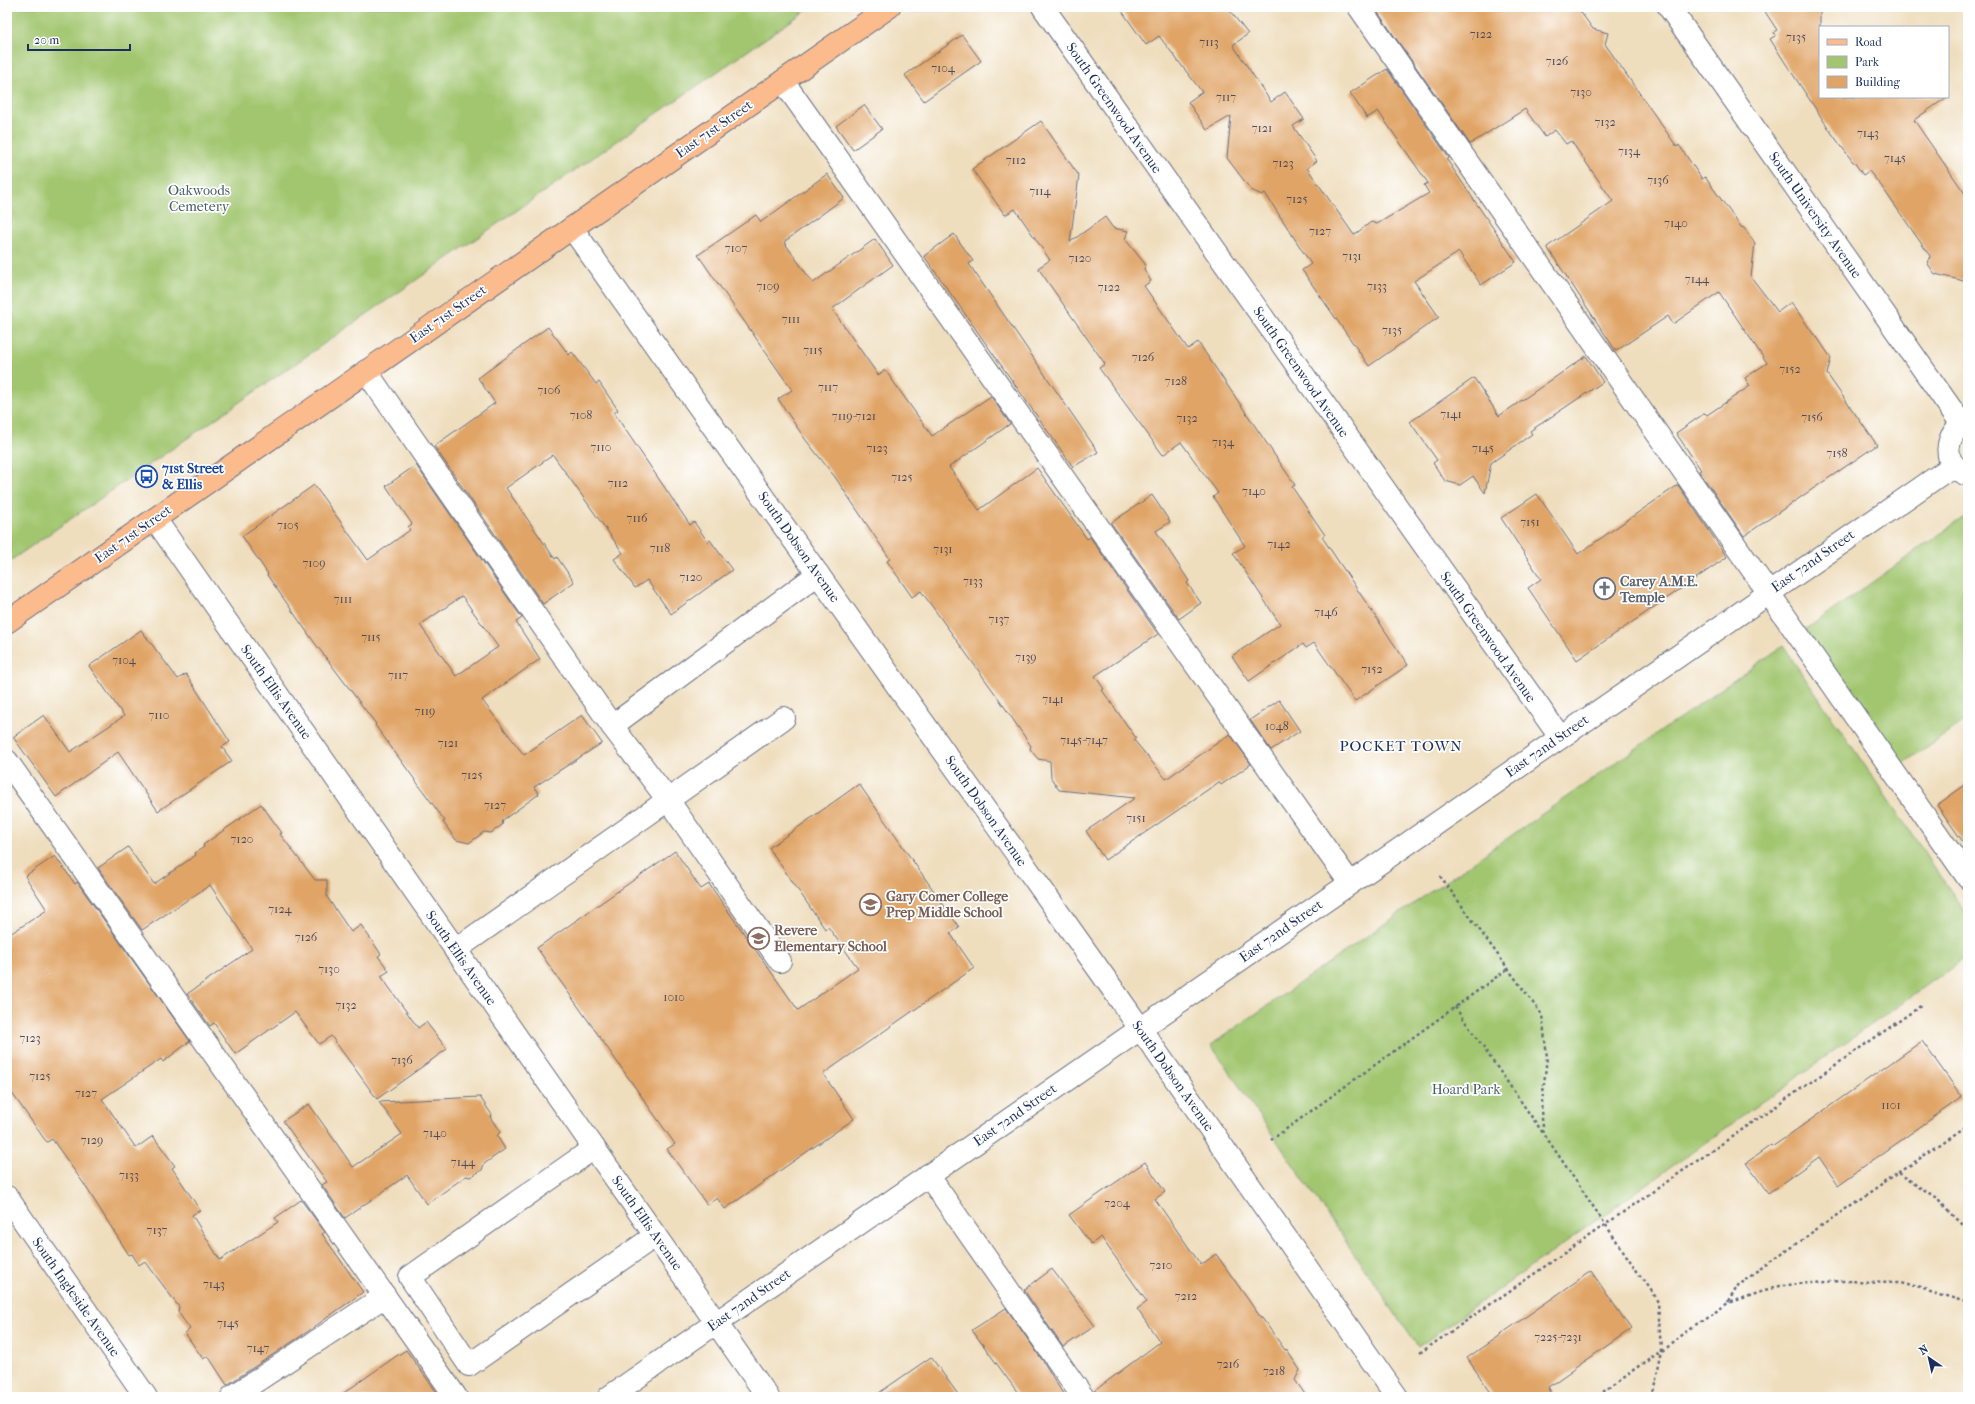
<svg xmlns="http://www.w3.org/2000/svg" width="1975" height="1404" font-family="'IM FELL French Canon',serif">
	<style>
		.green { fill: #a2c670; stroke: #5e7a67 }
		.building { fill: #e0a466; fill-rule: evenodd }
		.lines { fill: none; stroke-linecap: round; stroke-linejoin: round }
		.minor-casing { stroke: #656c80; stroke-width: 24 }
		.major-casing { stroke: #656c80; stroke-width: 24 }
		.path { stroke: #656c80; stroke-width: 2.5; stroke-dasharray: 3 3; stroke-linecap: butt }
		.minor { stroke: #fff; stroke-width: 22 }
		.major { stroke: #fbbb8d; stroke-width: 22 }
		.labels { text-anchor: middle; dominant-baseline: central; stroke-width: 3.5; stroke-linejoin: round; paint-order: stroke }
		.number-label { font-size: 12px; fill: #4c4c60 }
		.street-label { font-size: 14px; fill: #1b2f5e; stroke: #fff }
		.park-label { font-size: 14px; fill: #445c63; stroke: #fff }
		.transit-label { font-size: 14px; font-weight: bold; fill: #164399; stroke: #fff; text-anchor: start }
		.worship-label { font-size: 14px; font-weight: bold; fill: #5b616d; stroke: #fff; text-anchor: start }
		.education-label { font-size: 14px; font-weight: bold; fill: #785e54; stroke: #fff; text-anchor: start }
		.neighbourhood-label { font-size: 15px; letter-spacing: 1px; fill: #1b2f5e; stroke: #fff }
	</style>
	<rect width="100%" height="100%" fill="#fff"/>
	<filter id="ink" filterUnits="userSpaceOnUse"><feTurbulence type="fractalNoise" baseFrequency=".025" numOctaves="2"/><feDisplacementMap in="SourceGraphic" scale="8" xChannelSelector="R" yChannelSelector="G"/><feConvolveMatrix kernelMatrix="1 2 1 2 8 2 1 2 1" color-interpolation-filters="sRGB"/></filter>
	<filter id="wash" filterUnits="userSpaceOnUse"><feTurbulence type="fractalNoise" baseFrequency=".012" numOctaves="4" result="noise"/><feDisplacementMap in="SourceGraphic" scale="16" xChannelSelector="R" yChannelSelector="G"/><feGaussianBlur stdDeviation="0.9" result="paint"/><feColorMatrix in="noise" values="0 0 0 0 0 0 0 0 0 0 0 0 0 0 0 0 0 1.4 0 .05"/><feComposite in="paint" operator="in"/></filter>
	<g filter="url(#wash)">
		<rect width="100%" height="100%" fill="#efdebe"/>
		<g class="green">
			<path d="M 7,7 L 811,7 L 7,563 Z"/>
			<path d="M 1964,517 L 1968,522 L 1968,719 L 1901,765 L 1805,630 Z"/>
			<path d="M 1783,646 L 1968,916 L 1968,956 L 1418,1347 L 1211,1045 Z"/>
		</g>
		<g id="blocks">
			<g class="building">
				<path d="M 1119,7 L 1227,7 L 1248,34 L 1233,45 L 1271,102 L 1285,92 L 1304,119 L 1293,126 L 1317,161 L 1307,168 L 1354,235 L 1371,222 L 1377,224 L 1429,193 L 1424,185 L 1428,183 L 1378,111 L 1367,118 L 1350,93 L 1387,69 L 1449,158 L 1447,160 L 1516,262 L 1481,285 L 1459,252 L 1414,281 L 1439,317 L 1369,366 L 1302,270 L 1311,264 L 1265,193 L 1262,195 L 1251,190 L 1227,158 L 1231,116 L 1207,130 L 1188,102 L 1202,92 L 1159,36 L 1146,45 Z"/>
				<path d="M 1374,7 L 1577,7 L 1593,29 L 1608,33 L 1605,44 L 1677,147 L 1679,145 L 1702,179 L 1705,177 L 1741,227 L 1744,228 L 1755,243 L 1751,277 L 1778,312 L 1791,302 L 1814,335 L 1815,334 L 1831,358 L 1827,374 L 1877,445 L 1744,536 L 1699,471 L 1701,470 L 1676,433 L 1705,413 L 1707,415 L 1750,386 L 1745,378 L 1767,363 L 1719,292 L 1673,324 L 1668,316 L 1616,351 L 1547,247 L 1613,201 L 1571,141 L 1566,144 L 1555,130 L 1545,137 L 1525,109 L 1470,144 Z"/>
				<path d="M 1762,7 L 1820,7 L 1820,97 L 1947,97 L 1914,120 L 1968,198 L 1968,282 L 1935,274 L 1928,264 L 1930,256 L 1882,187 L 1869,171 L 1863,175 L 1854,162 L 1853,162 L 1833,135 L 1786,64 L 1770,39 L 1775,36 L 1774,32 L 1777,30 Z"/>
				<path d="M 962,35 L 981,61 L 924,101 L 905,75 Z"/>
				<path d="M 864,105 L 882,129 L 853,150 L 836,126 Z"/>
				<path d="M 1041,121 L 1079,176 L 1070,242 L 1105,217 L 1113,228 L 1128,231 L 1125,239 L 1145,264 L 1144,270 L 1151,281 L 1144,286 L 1188,349 L 1198,342 L 1295,485 L 1292,487 L 1325,535 L 1322,537 L 1408,665 L 1355,701 L 1314,643 L 1306,648 L 1303,644 L 1249,681 L 1232,656 L 1280,624 L 1233,553 L 1245,546 L 1213,497 L 1218,493 L 1181,442 L 1163,455 L 1099,368 L 1105,364 L 1038,268 L 1050,260 L 1015,209 L 1005,215 L 972,169 Z"/>
				<path d="M 827,174 L 844,198 L 784,242 L 813,283 L 875,239 L 893,265 L 832,309 L 878,375 L 885,370 L 932,436 L 991,396 L 1010,424 L 949,467 L 979,510 L 1037,468 L 1087,539 L 1090,537 L 1158,634 L 1095,676 L 1104,689 L 1102,690 L 1136,738 L 1134,740 L 1166,779 L 1230,734 L 1251,764 L 1221,785 L 1219,782 L 1105,860 L 1086,831 L 1135,798 L 1059,790 L 1051,778 L 1050,761 L 1038,759 L 1030,749 L 1031,746 L 999,699 L 921,591 L 912,597 L 887,561 L 890,559 L 835,477 L 805,439 L 778,399 L 792,390 L 698,255 L 756,215 L 761,222 Z"/>
				<path d="M 954,234 L 973,261 L 969,264 L 1098,452 L 1073,467 L 924,256 Z"/>
				<path d="M 548,327 L 569,355 L 572,352 L 596,384 L 599,382 L 618,410 L 614,413 L 690,525 L 694,522 L 708,542 L 710,540 L 732,570 L 671,614 L 647,580 L 635,588 L 614,559 L 623,553 L 553,455 L 506,488 L 555,559 L 557,557 L 574,582 L 543,604 L 434,446 L 495,403 L 478,378 Z"/>
				<path d="M 1586,356 L 1603,382 L 1530,431 L 1532,434 L 1491,463 L 1485,493 L 1473,476 L 1460,485 L 1445,481 L 1433,463 L 1437,460 L 1410,422 L 1474,378 L 1499,416 Z"/>
				<path d="M 416,465 L 522,618 L 516,622 L 540,659 L 482,700 L 524,755 L 582,715 L 602,743 L 534,787 L 539,794 L 503,820 L 502,825 L 491,833 L 484,832 L 469,843 L 456,840 L 443,822 L 445,821 L 375,725 L 376,724 L 314,642 L 267,575 L 268,574 L 242,536 L 314,485 L 368,560 L 410,530 L 408,527 L 412,524 L 386,486 ZM 462,596 L 498,647 L 456,676 L 420,625 Z"/>
				<path d="M 1678,485 L 1727,557 L 1577,660 L 1528,588 L 1541,579 L 1501,518 L 1537,494 L 1578,554 Z"/>
				<path d="M 1152,495 L 1170,522 L 1156,531 L 1189,581 L 1187,583 L 1201,603 L 1179,619 L 1111,523 Z"/>
				<path d="M 141,630 L 178,679 L 186,674 L 230,742 L 222,747 L 232,761 L 158,811 L 118,752 L 56,797 L 13,737 L 44,715 L 70,752 L 124,716 L 89,666 Z"/>
				<path d="M 1279,700 L 1300,731 L 1271,750 L 1250,720 Z"/>
				<path d="M 1968,783 L 1968,849 L 1937,805 Z"/>
				<path d="M 859,784 L 959,927 L 950,933 L 974,968 L 823,1074 L 854,1119 L 725,1209 L 717,1198 L 707,1205 L 667,1149 L 675,1144 L 537,948 L 675,851 L 701,889 L 709,884 L 798,1010 L 858,968 L 828,927 L 825,929 L 769,848 Z"/>
				<path d="M 261,804 L 282,833 L 280,834 L 315,880 L 327,880 L 327,897 L 351,932 L 361,925 L 381,954 L 378,956 L 389,971 L 381,976 L 418,1028 L 426,1022 L 447,1049 L 377,1099 L 331,1036 L 319,1044 L 295,1012 L 235,1054 L 214,1023 L 210,1026 L 187,994 L 252,949 L 210,885 L 142,930 L 98,868 L 128,847 L 154,884 L 196,855 L 195,853 L 204,847 L 203,845 Z"/>
				<path d="M 55,856 L 75,884 L 77,882 L 190,1041 L 163,1062 L 161,1059 L 102,1099 L 136,1148 L 153,1136 L 175,1166 L 172,1168 L 200,1210 L 192,1215 L 220,1260 L 278,1222 L 275,1218 L 301,1200 L 325,1232 L 322,1234 L 363,1292 L 307,1332 L 227,1385 L 208,1356 L 203,1359 L 185,1333 L 190,1329 L 178,1312 L 179,1307 L 145,1261 L 139,1265 L 132,1254 L 129,1255 L 84,1184 L 52,1139 L 47,1142 L 45,1140 L 7,1086 L 7,936 L 47,910 L 25,876 Z"/>
				<path d="M 1922,1041 L 1962,1097 L 1838,1185 L 1819,1157 L 1768,1193 L 1746,1163 L 1771,1145 L 1772,1147 Z"/>
				<path d="M 480,1097 L 492,1115 L 490,1117 L 500,1132 L 497,1136 L 505,1149 L 484,1164 L 482,1170 L 470,1177 L 466,1176 L 427,1204 L 407,1175 L 345,1218 L 322,1185 L 327,1182 L 283,1121 L 309,1104 L 353,1167 L 402,1134 L 379,1102 Z"/>
				<path d="M 1145,1162 L 1165,1192 L 1155,1199 L 1201,1265 L 1216,1254 L 1261,1318 L 1262,1318 L 1285,1350 L 1286,1349 L 1300,1370 L 1295,1380 L 1307,1397 L 1095,1397 L 1094,1391 L 1160,1342 L 1137,1309 L 1147,1302 L 1101,1237 L 1091,1244 L 1069,1215 Z"/>
				<path d="M 1052,1269 L 1095,1326 L 1063,1347 L 1024,1290 Z"/>
				<path d="M 1591,1271 L 1631,1329 L 1548,1387 L 1554,1397 L 1494,1397 L 1467,1358 Z"/>
				<path d="M 1006,1308 L 1043,1361 L 1065,1397 L 1021,1397 L 972,1330 Z"/>
				<path d="M 406,1350 L 440,1397 L 338,1397 L 395,1357 Z"/>
				<path d="M 931,1357 L 960,1397 L 873,1397 Z"/>
			</g>
		</g>
	</g>
	<g filter="url(#ink)">
		<use href="#blocks" fill-opacity="0" stroke="#656c80" stroke-width="1"/>
		<g class="lines">
			<defs>
				<g id="minor">
					<path d="M 1043,7 L 1560,737"/>
					<path d="M 1359,7 L 1968,878"/>
					<path d="M 1669,7 L 1961,423"/>
					<path d="M 783,81 L 1350,883"/>
					<path d="M 572,228 L 1114,991 L 1397,1397"/>
					<path d="M 366,371 L 612,726 L 668,800 L 784,718"/>
					<path d="M 1968,421 C 1944,431 1940,467 1968,475"/>
					<path d="M 155,519 L 768,1397"/>
					<path d="M 612,726 L 818,574"/>
					<path d="M 7,761 L 456,1397"/>
					<path d="M 455,950 L 668,800 L 780,961"/>
					<path d="M 594,1148 L 410,1277 L 469,1365 L 655,1236"/>
					<path d="M 928,1175 L 1083,1397"/>
					<path d="M 7,1197 L 146,1397"/>
					<path d="M 232,1397 L 385,1296"/>
					<path d="M 609,1397 L 1954,465"/>
				</g>
				<path id="major" d="M 7,622 L 889,7"/>
			</defs>
			<use href="#minor" class="minor-casing"/>
			<use href="#major" class="major-casing"/>
			<g class="path">
				<path d="M 1440,876 L 1542,1015 L 1547,1057 L 1541,1111 L 1544,1134 L 1658,1302 L 1661,1350 L 1596,1397"/>
				<path d="M 1455,1007 L 1543,1133"/>
				<path d="M 1271,1140 L 1509,968"/>
				<path d="M 1899,1173 L 1939,1201 L 1968,1230"/>
				<path d="M 1728,1302 L 1739,1284 L 1968,1125"/>
				<path d="M 1420,1353 L 1922,1005"/>
				<path d="M 1651,1397 L 1661,1350 L 1728,1303 L 1763,1291 L 1798,1284 L 1842,1281 L 1901,1282 L 1968,1302"/>
			</g>
			<use href="#minor" class="minor"/>
			<use href="#major" class="major"/>
		</g>
	</g>
	<defs>
		<symbol id="bus-ring" viewBox="-11 -11 22 22"><circle r="9.5" fill="#fff" stroke="#1a4fb4" stroke-width="1.5"/><path d="M-5-6H5V4H4V6H2V4H-2V6H-4V4H-5ZM-3.5-4V0h7V-4ZM-3.5 1.2v1.5H-2V1.2ZM2 1.2v1.5H3.5V1.2Z" fill="#1a4fb4"/></symbol>
		<symbol id="church-ring" viewBox="-11 -11 22 22"><circle r="9.5" fill="#fff" stroke="#6b7280" stroke-width="1.5"/><path d="M-1.2-6h2.4v3.5h3.3v2.4h-3.3V6h-2.4V-.1h-3.3v-2.4h3.3Z" fill="#6b7280"/></symbol>
		<symbol id="school-ring" viewBox="-11 -11 22 22"><circle r="9.5" fill="#fff" stroke="#8d6e63" stroke-width="1.5"/><path d="M0-5L7-2L0 1L-7-2ZM-4 1L0 2.5L4 1V4Q0 6-4 4Z" fill="#8d6e63"/></symbol>
	</defs>
	<g fill-rule="evenodd">
		<use href="#bus-ring" x="134" y="464" width="25" height="25"/>
		<use href="#church-ring" x="1592" y="576" width="25" height="25"/>
		<use href="#school-ring" x="858" y="892" width="25" height="25"/>
		<use href="#school-ring" x="746" y="926" width="25" height="25"/>
	</g>
	<g class="labels">
		<g class="number-label">
			<text x="1481" y="34">7122</text>
			<text x="1796" y="37">7135</text>
			<text x="1209" y="42">7113</text>
			<text x="1557" y="61">7126</text>
			<text x="943" y="68">7104</text>
			<text x="1581" y="92">7130</text>
			<text x="1226" y="97">7117</text>
			<text x="1605" y="122">7132</text>
			<text x="1262" y="128">7121</text>
			<text x="1868" y="133">7143</text>
			<text x="1629" y="151">7134</text>
			<text x="1895" y="158">7145</text>
			<text x="1016" y="160">7112</text>
			<text x="1283" y="163">7123</text>
			<text x="1658" y="180">7136</text>
			<text x="1040" y="191">7114</text>
			<text x="1297" y="199">7125</text>
			<text x="1676" y="223">7140</text>
			<text x="1320" y="231">7127</text>
			<text x="736" y="248">7107</text>
			<text x="1352" y="256">7131</text>
			<text x="1080" y="258">7120</text>
			<text x="1697" y="279">7144</text>
			<text x="768" y="286">7109</text>
			<text x="1377" y="286">7133</text>
			<text x="1109" y="287">7122</text>
			<text x="791" y="319">7111</text>
			<text x="1392" y="330">7135</text>
			<text x="813" y="350">7115</text>
			<text x="1143" y="357">7126</text>
			<text x="1790" y="369">7152</text>
			<text x="1176" y="381">7128</text>
			<text x="828" y="387">7117</text>
			<text x="549" y="390">7106</text>
			<text x="1451" y="414">7141</text>
			<text x="581" y="415">7108</text>
			<text x="854" y="416">7119-7121</text>
			<text x="1812" y="417">7156</text>
			<text x="1187" y="418">7132</text>
			<text x="1223" y="442">7134</text>
			<text x="601" y="447">7110</text>
			<text x="877" y="448">7123</text>
			<text x="1483" y="448">7145</text>
			<text x="1837" y="453">7158</text>
			<text x="902" y="477">7125</text>
			<text x="618" y="483">7112</text>
			<text x="1254" y="491">7140</text>
			<text x="637" y="518">7116</text>
			<text x="1530" y="522">7151</text>
			<text x="288" y="525">7105</text>
			<text x="1279" y="544">7142</text>
			<text x="660" y="548">7118</text>
			<text x="943" y="549">7131</text>
			<text x="314" y="563">7109</text>
			<text x="691" y="577">7120</text>
			<text x="973" y="581">7133</text>
			<text x="343" y="599">7111</text>
			<text x="1326" y="612">7146</text>
			<text x="999" y="619">7137</text>
			<text x="371" y="637">7115</text>
			<text x="1026" y="657">7139</text>
			<text x="124" y="660">7104</text>
			<text x="1372" y="669">7152</text>
			<text x="398" y="675">7117</text>
			<text x="1053" y="699">7141</text>
			<text x="425" y="711">7119</text>
			<text x="159" y="715">7110</text>
			<text x="1277" y="726">1048</text>
			<text x="1084" y="740">7145-7147</text>
			<text x="448" y="743">7121</text>
			<text x="472" y="775">7125</text>
			<text x="495" y="805">7127</text>
			<text x="1136" y="818">7151</text>
			<text x="242" y="839">7120</text>
			<text x="280" y="909">7124</text>
			<text x="306" y="937">7126</text>
			<text x="329" y="969">7130</text>
			<text x="674" y="997">1010</text>
			<text x="346" y="1005">7132</text>
			<text x="30" y="1038">7123</text>
			<text x="402" y="1060">7136</text>
			<text x="40" y="1076">7125</text>
			<text x="86" y="1093">7127</text>
			<text x="1891" y="1105">1101</text>
			<text x="435" y="1133">7140</text>
			<text x="92" y="1140">7129</text>
			<text x="463" y="1162">7144</text>
			<text x="129" y="1175">7133</text>
			<text x="1117" y="1203">7204</text>
			<text x="157" y="1230">7137</text>
			<text x="1161" y="1265">7210</text>
			<text x="214" y="1284">7143</text>
			<text x="1186" y="1296">7212</text>
			<text x="228" y="1323">7145</text>
			<text x="1558" y="1337">7225-7231</text>
			<text x="258" y="1348">7147</text>
			<text x="1228" y="1364">7216</text>
			<text x="1274" y="1371">7218</text>
		</g>
		<g class="street-label">
			<text transform="translate(1114 108) rotate(55)">South Greenwood Avenue</text>
			<text transform="translate(714 129) rotate(-35)">East 71st Street</text>
			<text transform="translate(1815 215) rotate(55)">South University Avenue</text>
			<text transform="translate(448 314) rotate(-35)">East 71st Street</text>
			<text transform="translate(1301 372) rotate(55)">South Greenwood Avenue</text>
			<text transform="translate(133 534) rotate(-35)">East 71st Street</text>
			<text transform="translate(799 547) rotate(55)">South Dobson Avenue</text>
			<text transform="translate(1813 561) rotate(-35)">East 72nd Street</text>
			<text transform="translate(1488 637) rotate(55)">South Greenwood Avenue</text>
			<text transform="translate(276 692) rotate(55)">South Ellis Avenue</text>
			<text transform="translate(1547 746) rotate(-35)">East 72nd Street</text>
			<text transform="translate(986 811) rotate(55)">South Dobson Avenue</text>
			<text transform="translate(1281 931) rotate(-35)">East 72nd Street</text>
			<text transform="translate(461 958) rotate(55)">South Ellis Avenue</text>
			<text transform="translate(1173 1076) rotate(55)">South Dobson Avenue</text>
			<text transform="translate(1015 1115) rotate(-35)">East 72nd Street</text>
			<text transform="translate(647 1223) rotate(55)">South Ellis Avenue</text>
			<text transform="translate(76 1297) rotate(55)">South Ingleside Avenue</text>
			<text transform="translate(749 1300) rotate(-35)">East 72nd Street</text>
		</g>
		<g class="park-label">
			<text x="199" y="190">Oakwoods<tspan x="199" dy="16">Cemetery</tspan></text>
			<text x="1466" y="1089">Hoard Park</text>
		</g>
		<g class="transit-label">
			<text x="162" y="468">71st Street<tspan x="162" dy="16">&amp; Ellis</tspan></text>
		</g>
		<g class="worship-label">
			<text x="1620" y="581">Carey A.M.E.<tspan x="1620" dy="16">Temple</tspan></text>
		</g>
		<g class="education-label">
			<text x="886" y="896">Gary Comer College<tspan x="886" dy="16">Prep Middle School</tspan></text>
			<text x="774" y="930">Revere<tspan x="774" dy="16">Elementary School</tspan></text>
		</g>
		<g class="neighbourhood-label">
			<text x="1401" y="746">POCKET TOWN</text>
		</g>
	</g>
	<rect width="1975" height="1404" fill="none" stroke="#fff" stroke-width="24"/>
	<rect x="1819" y="26" width="130" height="72" fill="#ffffff" stroke="#a4acbf"/>
	<rect x="1827" y="39" width="20" height="6" fill="#fbbb8d" stroke="#a4acbf"/>
	<text x="1855" y="46" font-size="12" fill="#1b2f5e">Road</text>
	<rect x="1827" y="56" width="20" height="12" fill="#a2c670" stroke="#a4acbf"/>
	<text x="1855" y="66" font-size="12" fill="#1b2f5e">Park</text>
	<rect x="1827" y="76" width="20" height="12" fill="#e0a466" stroke="#a4acbf"/>
	<text x="1855" y="86" font-size="12" fill="#1b2f5e">Building</text>
	<g transform="translate(1929 1358) rotate(326)" stroke="#ffffff" stroke-width="3" paint-order="stroke">
	<path d="M0-3L7 15L0 10L-7 15Z" fill="#1b2f5e"/>
	<text y="-6" font-size="11" font-weight="bold" text-anchor="middle" fill="#1b2f5e">N</text>
	</g>
	<path d="M28 44v6h102v-6" fill="none" stroke="#1b2f5e" stroke-width="2"/>
	<text x="34" y="44" font-size="12" fill="#1b2f5e" stroke="#ffffff" stroke-width="3" paint-order="stroke">20 m</text>
</svg>
